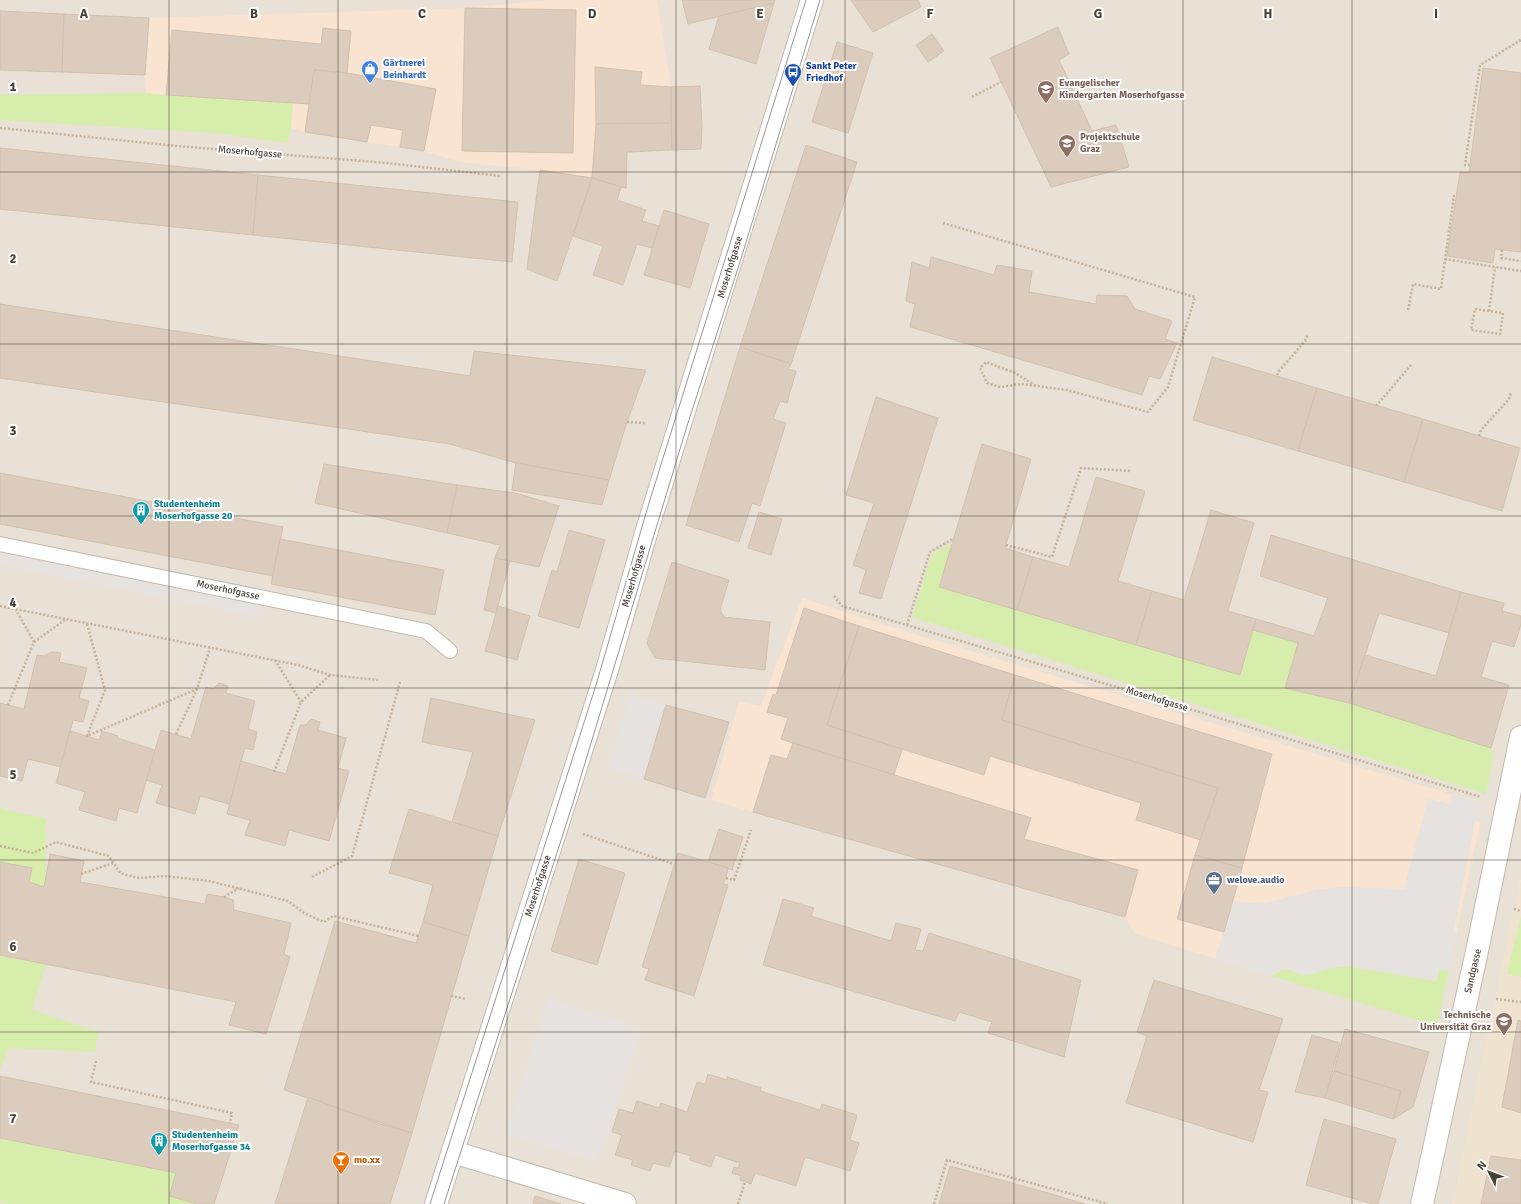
<svg xmlns="http://www.w3.org/2000/svg" width="1521" height="1204" font-family="Signika,sans-serif">
	<style>
		.residential { fill: #e9e1d5 }
		.commercial { fill: #f9e3d1 }
		.education { fill: #efe3d0 }
		.green { fill: #d7edac }
		.parking { fill: #e6e2df }
		.building { fill: #dbccbe; stroke: #d3c0ae }
		.lines { fill: none; stroke-linecap: round; stroke-linejoin: round }
		.service-casing { stroke: #c4b9ac; stroke-width: 16 }
		.minor-casing { stroke: #c4b9ac; stroke-width: 24 }
		.tertiary-casing { stroke: #c4b9ac; stroke-width: 24 }
		.path { stroke: #c5b099; stroke-width: 2.5; stroke-dasharray: 2 2; stroke-linecap: butt }
		.service { stroke: #fff; stroke-width: 14 }
		.minor { stroke: #fff; stroke-width: 22 }
		.tertiary { stroke: #fff; stroke-width: 22 }
		.tram { stroke: #979797; stroke-width: 1 }
		.grid { fill: none; stroke: #493f35; stroke-width: 1; stroke-opacity: 0.55 }
		.labels { text-anchor: middle; dominant-baseline: central; stroke-width: 4; stroke-linejoin: round; paint-order: stroke }
		.shop-label { font-size: 10px; font-weight: bold; fill: #366cbe; stroke: #fff; text-anchor: start }
		.transit-label { font-size: 10px; font-weight: bold; fill: #164399; stroke: #fff; text-anchor: start }
		.education-label { font-size: 10px; font-weight: bold; fill: #785e54; stroke: #fff; text-anchor: start }
		.street-label { font-size: 10px; fill: #493f35; stroke: #fff }
		.culture-label { font-size: 10px; font-weight: bold; fill: #0d838f; stroke: #fff; text-anchor: start }
		.service-label { font-size: 10px; font-weight: bold; fill: #4e5e75; stroke: #fff; text-anchor: start }
		.food-label { font-size: 10px; font-weight: bold; fill: #c56008; stroke: #fff; text-anchor: start }
		.grid-label { font-size: 13px; text-anchor: middle; font-weight: bold; fill: #493f35; stroke: #fff; stroke-width: 4; stroke-linejoin: round; paint-order: stroke }
	</style>
	<rect width="100%" height="100%" fill="#f5efe7"/>
	<path class="residential" d="M 0,0 L 1521,0 L 1521,879 L 1453,1204 L 0,1204 Z"/>
	<g class="commercial">
		<path d="M 550,0 L 657,0 L 671,87 L 671,123 L 596,124 L 592,178 L 540,170 L 459,162 L 424,151 L 305,132 L 291,128 L 292,103 L 166,95 L 146,93 L 145,75 L 149,18 L 465,8 Z"/>
		<path d="M 802,598 L 901,630 L 1484,804 L 1437,1026 L 1135,934 L 1125,917 L 711,800 L 739,702 L 761,706 Z"/>
	</g>
	<path class="education" d="M 1521,879 L 1521,1204 L 1453,1204 L 1504,954 Z"/>
	<g class="green">
		<path d="M 146,93 L 166,95 L 293,103 L 291,128 L 287,143 L 213,133 L 0,120 L 0,95 Z"/>
		<path d="M 952,544 L 1017,610 L 1239,675 L 1253,630 L 1298,643 L 1349,703 L 1491,748 L 1494,754 L 1486,794 L 912,617 L 932,554 Z"/>
		<path d="M 0,808 L 46,819 L 45,968 L 32,1010 L 98,1032 L 95,1052 L 8,1048 L 0,1070 Z"/>
		<path d="M 1521,916 L 1521,977 L 1507,974 Z"/>
		<path d="M 1347,966 L 1436,981 L 1439,969 L 1449,971 L 1437,1026 L 1271,976 L 1284,969 L 1292,970 L 1302,975 L 1308,975 L 1335,967 Z"/>
		<path d="M 0,1138 L 176,1173 L 197,1204 L 8,1204 L 0,1202 Z"/>
	</g>
	<g class="parking">
		<path d="M 0,551 L 261,604 L 258,617 L 0,565 Z"/>
		<path d="M 630,694 L 666,705 L 644,779 L 608,768 Z"/>
		<path d="M 1452,795 L 1484,804 L 1480,822 L 1475,821 L 1454,931 L 1457,932 L 1449,971 L 1439,969 L 1436,981 L 1347,966 L 1335,967 L 1308,975 L 1302,975 L 1292,970 L 1284,969 L 1271,976 L 1215,959 L 1233,901 L 1263,904 L 1315,890 L 1341,887 L 1404,889 L 1428,799 L 1451,804 Z"/>
		<path d="M 548,998 L 642,1029 L 596,1163 L 577,1156 L 505,1134 Z"/>
	</g>
	<g class="building">
		<path d="M 682,0 L 775,0 L 774,3 L 688,24 Z"/>
		<path d="M 851,0 L 918,0 L 921,7 L 873,32 Z"/>
		<path d="M 774,3 L 756,64 L 709,49 L 719,16 Z"/>
		<path d="M 465,8 L 576,10 L 573,153 L 462,151 Z"/>
		<path d="M 0,11 L 64,14 L 62,72 L 0,70 Z"/>
		<path d="M 64,14 L 149,18 L 145,75 L 62,72 Z"/>
		<path d="M 1058,27 L 1069,54 L 1059,60 L 1092,131 L 1116,125 L 1129,167 L 1051,187 L 990,58 Z"/>
		<path d="M 323,28 L 351,31 L 347,73 L 314,70 L 310,104 L 166,95 L 172,30 L 321,44 Z"/>
		<path d="M 932,34 L 944,51 L 928,62 L 916,45 Z"/>
		<path d="M 837,42 L 873,53 L 848,133 L 812,122 Z"/>
		<path d="M 595,67 L 642,72 L 640,85 L 671,87 L 671,123 L 596,124 Z"/>
		<path d="M 1483,68 L 1521,73 L 1521,252 L 1495,249 L 1493,263 L 1447,256 L 1460,172 L 1469,173 Z"/>
		<path d="M 314,70 L 347,73 L 436,89 L 424,151 L 400,147 L 403,130 L 371,125 L 367,142 L 305,132 Z"/>
		<path d="M 700,86 L 702,126 L 701,149 L 672,150 L 671,87 Z"/>
		<path d="M 671,123 L 672,150 L 627,152 L 626,188 L 621,187 L 592,178 L 596,124 Z"/>
		<path d="M 806,145 L 857,162 L 791,364 L 740,347 Z"/>
		<path d="M 0,148 L 258,175 L 253,235 L 0,209 Z"/>
		<path d="M 540,170 L 592,178 L 557,281 L 527,269 Z"/>
		<path d="M 258,175 L 518,202 L 512,262 L 253,235 Z"/>
		<path d="M 592,178 L 621,187 L 617,200 L 646,210 L 642,221 L 659,226 L 652,248 L 637,244 L 623,285 L 593,275 L 603,246 L 573,236 Z"/>
		<path d="M 664,210 L 709,224 L 690,288 L 644,275 Z"/>
		<path d="M 931,257 L 994,275 L 997,265 L 1032,271 L 1029,292 L 1096,304 L 1097,295 L 1127,296 L 1135,309 L 1172,321 L 1165,339 L 1177,343 L 1160,379 L 1149,376 L 1142,395 L 910,327 L 915,304 L 906,301 L 912,262 L 929,268 Z"/>
		<path d="M 0,304 L 470,376 L 474,351 L 646,370 L 627,422 L 609,480 L 516,463 L 450,444 L 0,378 Z"/>
		<path d="M 740,347 L 791,364 L 788,369 L 796,371 L 787,403 L 780,401 L 773,419 L 786,423 L 760,506 L 752,503 L 739,542 L 686,525 Z"/>
		<path d="M 1212,357 L 1317,388 L 1298,451 L 1193,420 Z"/>
		<path d="M 1317,388 L 1423,419 L 1404,482 L 1298,451 Z"/>
		<path d="M 876,397 L 938,418 L 881,599 L 859,593 L 866,570 L 853,565 L 874,503 L 846,495 Z"/>
		<path d="M 1423,419 L 1520,448 L 1502,511 L 1404,482 Z"/>
		<path d="M 982,444 L 1031,459 L 1005,548 L 1033,557 L 1017,610 L 939,587 Z"/>
		<path d="M 516,463 L 609,480 L 602,505 L 512,490 Z"/>
		<path d="M 324,464 L 457,485 L 447,533 L 315,503 Z"/>
		<path d="M 0,473 L 283,527 L 273,576 L 0,524 Z"/>
		<path d="M 1096,477 L 1145,491 L 1118,581 L 1152,591 L 1136,645 L 1017,610 L 1033,557 L 1069,567 Z"/>
		<path d="M 457,485 L 515,493 L 559,506 L 539,567 L 495,558 L 500,545 L 447,533 Z"/>
		<path d="M 1211,510 L 1254,523 L 1228,611 L 1256,619 L 1240,675 L 1136,645 L 1152,591 L 1184,600 Z"/>
		<path d="M 759,512 L 782,519 L 771,555 L 748,548 Z"/>
		<path d="M 569,530 L 605,540 L 579,628 L 538,616 L 552,570 L 557,572 Z"/>
		<path d="M 1271,535 L 1461,592 L 1449,633 L 1379,613 L 1349,703 L 1285,688 L 1298,643 L 1253,630 L 1256,619 L 1314,636 L 1328,598 L 1260,576 Z"/>
		<path d="M 280,539 L 444,570 L 435,615 L 271,584 Z"/>
		<path d="M 495,558 L 510,561 L 496,613 L 484,610 Z"/>
		<path d="M 672,562 L 729,580 L 720,610 L 724,617 L 770,622 L 765,670 L 655,658 L 647,643 Z"/>
		<path d="M 1461,592 L 1504,603 L 1502,611 L 1521,616 L 1521,624 L 1514,647 L 1492,641 L 1481,677 L 1509,685 L 1491,748 L 1349,703 L 1365,655 L 1436,676 Z"/>
		<path d="M 498,606 L 530,616 L 517,660 L 485,651 Z"/>
		<path d="M 804,608 L 859,626 L 827,725 L 902,749 L 894,775 L 781,739 L 788,718 L 767,712 L 773,694 L 776,695 Z"/>
		<path d="M 859,626 L 1015,675 L 1002,720 L 1218,788 L 1201,840 L 1136,820 L 1141,803 L 990,756 L 984,775 L 827,725 Z"/>
		<path d="M 52,652 L 61,653 L 59,662 L 87,668 L 79,698 L 89,701 L 83,722 L 73,720 L 61,767 L 28,759 L 22,781 L 0,776 L 0,703 L 24,709 L 37,655 L 44,656 Z"/>
		<path d="M 1015,675 L 1272,754 L 1242,868 L 1195,855 L 1218,788 L 1002,720 Z"/>
		<path d="M 219,683 L 228,686 L 226,693 L 255,701 L 248,729 L 257,732 L 253,750 L 245,748 L 229,804 L 200,796 L 195,814 L 156,803 L 162,785 L 146,780 L 161,730 L 191,739 L 206,687 L 213,689 Z"/>
		<path d="M 431,698 L 535,720 L 498,836 L 452,822 L 473,752 L 422,742 Z"/>
		<path d="M 666,705 L 729,722 L 705,798 L 644,779 Z"/>
		<path d="M 311,719 L 320,722 L 318,730 L 346,738 L 338,768 L 349,771 L 329,841 L 289,830 L 285,846 L 245,835 L 250,820 L 227,814 L 241,761 L 286,774 L 300,725 L 306,725 Z"/>
		<path d="M 70,731 L 99,740 L 102,731 L 118,736 L 117,738 L 155,750 L 137,813 L 119,808 L 116,821 L 79,810 L 85,792 L 56,783 Z"/>
		<path d="M 793,743 L 1031,818 L 1024,839 L 1138,870 L 1125,917 L 753,812 L 771,755 L 787,759 Z"/>
		<path d="M 409,809 L 498,836 L 469,936 L 423,922 L 433,885 L 389,873 Z"/>
		<path d="M 719,829 L 743,837 L 732,870 L 708,862 Z"/>
		<path d="M 678,853 L 728,868 L 726,878 L 723,884 L 728,885 L 694,996 L 645,980 L 649,969 L 642,967 Z"/>
		<path d="M 50,854 L 84,861 L 80,882 L 205,904 L 207,894 L 224,897 L 233,900 L 234,910 L 291,923 L 284,954 L 290,957 L 266,1034 L 229,1025 L 236,1002 L 0,955 L 0,862 L 32,868 L 29,882 L 44,887 Z"/>
		<path d="M 1195,855 L 1242,868 L 1224,932 L 1177,919 Z"/>
		<path d="M 579,859 L 625,873 L 597,965 L 551,951 Z"/>
		<path d="M 783,899 L 814,908 L 811,916 L 891,941 L 896,923 L 921,929 L 915,950 L 923,951 L 929,933 L 1081,980 L 1064,1057 L 988,1033 L 992,1022 L 959,1012 L 955,1021 L 763,965 Z"/>
		<path d="M 335,921 L 416,943 L 423,922 L 469,936 L 412,1133 L 284,1090 Z"/>
		<path d="M 1154,980 L 1283,1019 L 1259,1090 L 1268,1092 L 1253,1142 L 1126,1103 L 1147,1036 L 1137,1032 Z"/>
		<path d="M 1518,1020 L 1521,1021 L 1521,1113 L 1502,1107 Z"/>
		<path d="M 1345,1029 L 1429,1052 L 1413,1107 L 1393,1119 L 1401,1091 L 1334,1071 Z"/>
		<path d="M 1312,1035 L 1340,1043 L 1325,1098 L 1295,1092 Z"/>
		<path d="M 1334,1071 L 1401,1091 L 1393,1119 L 1325,1098 Z"/>
		<path d="M 708,1074 L 727,1080 L 727,1077 L 761,1088 L 760,1091 L 820,1110 L 822,1104 L 857,1115 L 850,1140 L 859,1143 L 850,1171 L 805,1157 L 796,1186 L 755,1173 L 751,1184 L 740,1180 L 741,1176 L 732,1173 L 734,1167 L 738,1168 L 740,1163 L 715,1155 L 711,1167 L 690,1160 L 691,1156 L 675,1151 L 669,1167 L 653,1163 L 650,1171 L 631,1165 L 633,1160 L 615,1155 L 622,1135 L 612,1132 L 619,1109 L 633,1113 L 637,1101 L 659,1108 L 661,1103 L 687,1112 L 697,1082 L 705,1084 Z"/>
		<path d="M 0,1076 L 239,1125 L 214,1204 L 197,1204 L 169,1196 L 176,1173 L 0,1138 Z"/>
		<path d="M 308,1097 L 380,1124 L 412,1133 L 390,1204 L 275,1204 Z"/>
		<path d="M 1324,1119 L 1396,1139 L 1378,1204 L 1373,1204 L 1306,1185 Z"/>
		<path d="M 1491,1156 L 1521,1160 L 1521,1204 L 1481,1204 Z"/>
		<path d="M 950,1166 L 1048,1193 L 1085,1204 L 939,1204 Z"/>
		<path d="M 535,1196 L 561,1204 L 533,1204 Z"/>
	</g>
	<g class="lines">
		<defs>
			<path id="service" d="M 0,544 L 426,631 L 450,651"/>
			<g id="minor">
				<path d="M 453,1152 L 625,1204"/>
				<path d="M 1422,1204 L 1477,951 L 1521,737"/>
			</g>
			<path id="tertiary" d="M 436,1204 L 607,670 L 647,530 L 812,0"/>
		</defs>
		<use href="#service" class="service-casing"/>
		<use href="#minor" class="minor-casing"/>
		<use href="#tertiary" class="tertiary-casing"/>
		<g class="path">
			<path d="M 972,97 L 1001,82"/>
			<path d="M 0,128 L 177,146 L 387,163 L 500,176"/>
			<path d="M 1470,165 L 1465,165 L 1480,65 L 1521,40"/>
			<path d="M 943,223 L 1195,297 L 1168,387 L 1148,412 L 1067,390 L 1022,384 L 1000,387 L 987,383 L 980,368 L 986,362 L 1015,373 L 1036,386"/>
			<path d="M 1502,250 L 1501,258 L 1521,261"/>
			<path d="M 1445,259 L 1521,271"/>
			<path d="M 1408,310 L 1413,284 L 1441,289 L 1454,195"/>
			<path d="M 1489,311 L 1475,309 L 1471,330 L 1500,334 L 1503,313 L 1489,311 L 1495,267"/>
			<path d="M 1277,375 L 1279,371 L 1305,341 L 1308,334"/>
			<path d="M 1376,406 L 1411,365"/>
			<path d="M 627,422 L 645,423"/>
			<path d="M 1479,436 L 1481,430 L 1509,399 L 1511,393"/>
			<path d="M 1006,545 L 1052,557 L 1081,468 L 1131,471"/>
			<path d="M 834,596 L 842,606 L 1073,674 L 1481,797"/>
			<path d="M 0,606 L 298,665 L 330,675 L 378,680"/>
			<path d="M 87,624 L 105,690 L 87,736 L 197,689"/>
			<path d="M 907,625 L 930,552 L 953,539"/>
			<path d="M 34,642 L 66,619"/>
			<path d="M 275,660 L 301,702"/>
			<path d="M 8,705 L 34,642 L 16,610"/>
			<path d="M 176,734 L 197,689 L 210,648"/>
			<path d="M 274,772 L 301,702 L 330,675"/>
			<path d="M 583,834 L 674,864"/>
			<path d="M 0,846 L 33,853 L 56,842 L 109,856 L 120,873 L 139,878 L 165,876 L 209,881 L 288,901 L 304,913 L 324,922 L 333,916 L 419,936"/>
			<path d="M 81,874 L 113,863"/>
			<path d="M 312,877 L 352,856 L 400,682"/>
			<path d="M 726,878 L 734,880 L 751,830"/>
			<path d="M 224,897 L 239,888"/>
			<path d="M 1514,909 L 1521,911"/>
			<path d="M 451,996 L 466,999"/>
			<path d="M 1496,999 L 1521,1002"/>
			<path d="M 96,1061 L 91,1082 L 232,1113 L 230,1122"/>
			<path d="M 738,1204 L 745,1182"/>
			<path d="M 934,1204 L 947,1160 L 1108,1204"/>
		</g>
		<use href="#service" class="service"/>
		<use href="#minor" class="minor"/>
		<use href="#tertiary" class="tertiary"/>
		<g class="tram">
			<path d="M 430,1204 L 596,685 L 649,503 L 806,0"/>
			<path d="M 444,1204 L 572,806 L 687,426 L 740,262 L 820,0"/>
		</g>
	</g>
	<path class="grid" d="M 169,0 L 169,1204M 338,0 L 338,1204M 507,0 L 507,1204M 676,0 L 676,1204M 845,0 L 845,1204M 1014,0 L 1014,1204M 1183,0 L 1183,1204M 1352,0 L 1352,1204M 0,172 L 1521,172M 0,344 L 1521,344M 0,516 L 1521,516M 0,688 L 1521,688M 0,860 L 1521,860M 0,1032 L 1521,1032"/>
	<defs>
		<symbol id="shop-pin" viewBox="-11 -11 22 30"><path d="M0 17L-7.5 6A9.5 9.5 0 1 1 7.5 6Z" fill="#3f7fe0" stroke="#fff"/><path d="M-5-2.5h2.3a2.7 3.5 0 0 1 5.4 0H5L5.5 6h-11ZM-1.5-2.5h3a1.5 2.3 0 0 0-3 0Z" fill="#fff"/></symbol>
		<symbol id="bus-pin" viewBox="-11 -11 22 30"><path d="M0 17L-7.5 6A9.5 9.5 0 1 1 7.5 6Z" fill="#1a4fb4" stroke="#fff"/><path d="M-5-6H5V4H4V6H2V4H-2V6H-4V4H-5ZM-3.5-4V0h7V-4ZM-3.5 1.2v1.5H-2V1.2ZM2 1.2v1.5H3.5V1.2Z" fill="#fff"/></symbol>
		<symbol id="school-pin" viewBox="-11 -11 22 30"><path d="M0 17L-7.5 6A9.5 9.5 0 1 1 7.5 6Z" fill="#8d6e63" stroke="#fff"/><path d="M0-5L7-2L0 1L-7-2ZM-4 1L0 2.5L4 1V4Q0 6-4 4Z" fill="#fff"/></symbol>
		<symbol id="building-pin" viewBox="-11 -11 22 30"><path d="M0 17L-7.5 6A9.5 9.5 0 1 1 7.5 6Z" fill="#0f9aa8" stroke="#fff"/><path d="M-4-6H4V6H1V3H-1V6H-4ZM-2.5-4.3h1.7v1.8h-1.7ZM.8-4.3h1.7v1.8H.8ZM-2.5-1h1.7V.8h-1.7ZM.8-1h1.7V.8H.8Z" fill="#fff"/></symbol>
		<symbol id="office-pin" viewBox="-11 -11 22 30"><path d="M0 17L-7.5 6A9.5 9.5 0 1 1 7.5 6Z" fill="#5c6f8a" stroke="#fff"/><path d="M-6-3h4V-5.5h4V-3h4V5H-6ZM-1-4.5V-3h2v-1.5ZM-6 0V1H6V0Z" fill="#fff"/></symbol>
		<symbol id="university-pin" viewBox="-11 -11 22 30"><path d="M0 17L-7.5 6A9.5 9.5 0 1 1 7.5 6Z" fill="#8d6e63" stroke="#fff"/><path d="M0-5L7-2L0 1L-7-2ZM-4 1L0 2.5L4 1V4Q0 6-4 4Z" fill="#fff"/></symbol>
		<symbol id="bar-pin" viewBox="-11 -11 22 30"><path d="M0 17L-7.5 6A9.5 9.5 0 1 1 7.5 6Z" fill="#e8710a" stroke="#fff"/><path d="M-6-5H6L.8 .8V4.5H3.5V6h-7V4.5H-.8V.8Z" fill="#fff"/></symbol>
	</defs>
	<g fill-rule="evenodd">
		<use href="#shop-pin" x="360" y="59" width="20" height="27"/>
		<use href="#bus-pin" x="783" y="62" width="20" height="27"/>
		<use href="#school-pin" x="1036" y="79" width="20" height="27"/>
		<use href="#school-pin" x="1057" y="133" width="20" height="27"/>
		<use href="#building-pin" x="131" y="500" width="20" height="27"/>
		<use href="#office-pin" x="1204" y="870" width="20" height="27"/>
		<use href="#university-pin" x="1494" y="1011" width="20" height="27"/>
		<use href="#building-pin" x="149" y="1131" width="20" height="27"/>
		<use href="#bar-pin" x="331" y="1150" width="20" height="27"/>
	</g>
	<g class="labels">
		<g class="shop-label">
			<text x="383" y="63">Gärtnerei<tspan x="383" dy="12">Beinhardt</tspan></text>
		</g>
		<g class="transit-label">
			<text x="806" y="66">Sankt Peter<tspan x="806" dy="12">Friedhof</tspan></text>
		</g>
		<g class="education-label">
			<text x="1059" y="83">Evangelischer<tspan x="1059" dy="12">Kindergarten Moserhofgasse</tspan></text>
			<text x="1080" y="137">Projektschule<tspan x="1080" dy="12">Graz</tspan></text>
			<text x="1491" y="1015" text-anchor="end">Technische<tspan x="1491" dy="12">Universität Graz</tspan></text>
		</g>
		<g class="street-label">
			<text transform="translate(250 152) rotate(5)">Moserhofgasse</text>
			<text transform="translate(730 267) rotate(-73)">Moserhofgasse</text>
			<text transform="translate(634 576) rotate(-74)">Moserhofgasse</text>
			<text transform="translate(228 590) rotate(12)">Moserhofgasse</text>
			<text transform="translate(1157 699) rotate(17)">Moserhofgasse</text>
			<text transform="translate(538 886) rotate(-72)">Moserhofgasse</text>
			<text transform="translate(1473 971) rotate(-77)">Sandgasse</text>
		</g>
		<g class="culture-label">
			<text x="154" y="504">Studentenheim<tspan x="154" dy="12">Moserhofgasse 20</tspan></text>
			<text x="172" y="1135">Studentenheim<tspan x="172" dy="12">Moserhofgasse 34</tspan></text>
		</g>
		<g class="service-label">
			<text x="1227" y="880">welove.audio</text>
		</g>
		<g class="food-label">
			<text x="354" y="1160">mo.xx</text>
		</g>
	</g>
	<g class="grid-label">
		<text x="84" y="18">A</text>
		<text x="254" y="18">B</text>
		<text x="422" y="18">C</text>
		<text x="592" y="18">D</text>
		<text x="760" y="18">E</text>
		<text x="930" y="18">F</text>
		<text x="1098" y="18">G</text>
		<text x="1268" y="18">H</text>
		<text x="1436" y="18">I</text>
		<text x="13" y="91">1</text>
		<text x="13" y="263">2</text>
		<text x="13" y="435">3</text>
		<text x="13" y="607">4</text>
		<text x="13" y="779">5</text>
		<text x="13" y="951">6</text>
		<text x="13" y="1123">7</text>
	</g>
	<g transform="translate(1489 1172) rotate(312)" stroke="#ffffff" stroke-width="3" paint-order="stroke">
	<path d="M0-3L7 15L0 10L-7 15Z" fill="#493f35"/>
	<text y="-6" font-size="11" font-weight="bold" text-anchor="middle" fill="#493f35">N</text>
	</g>
</svg>
